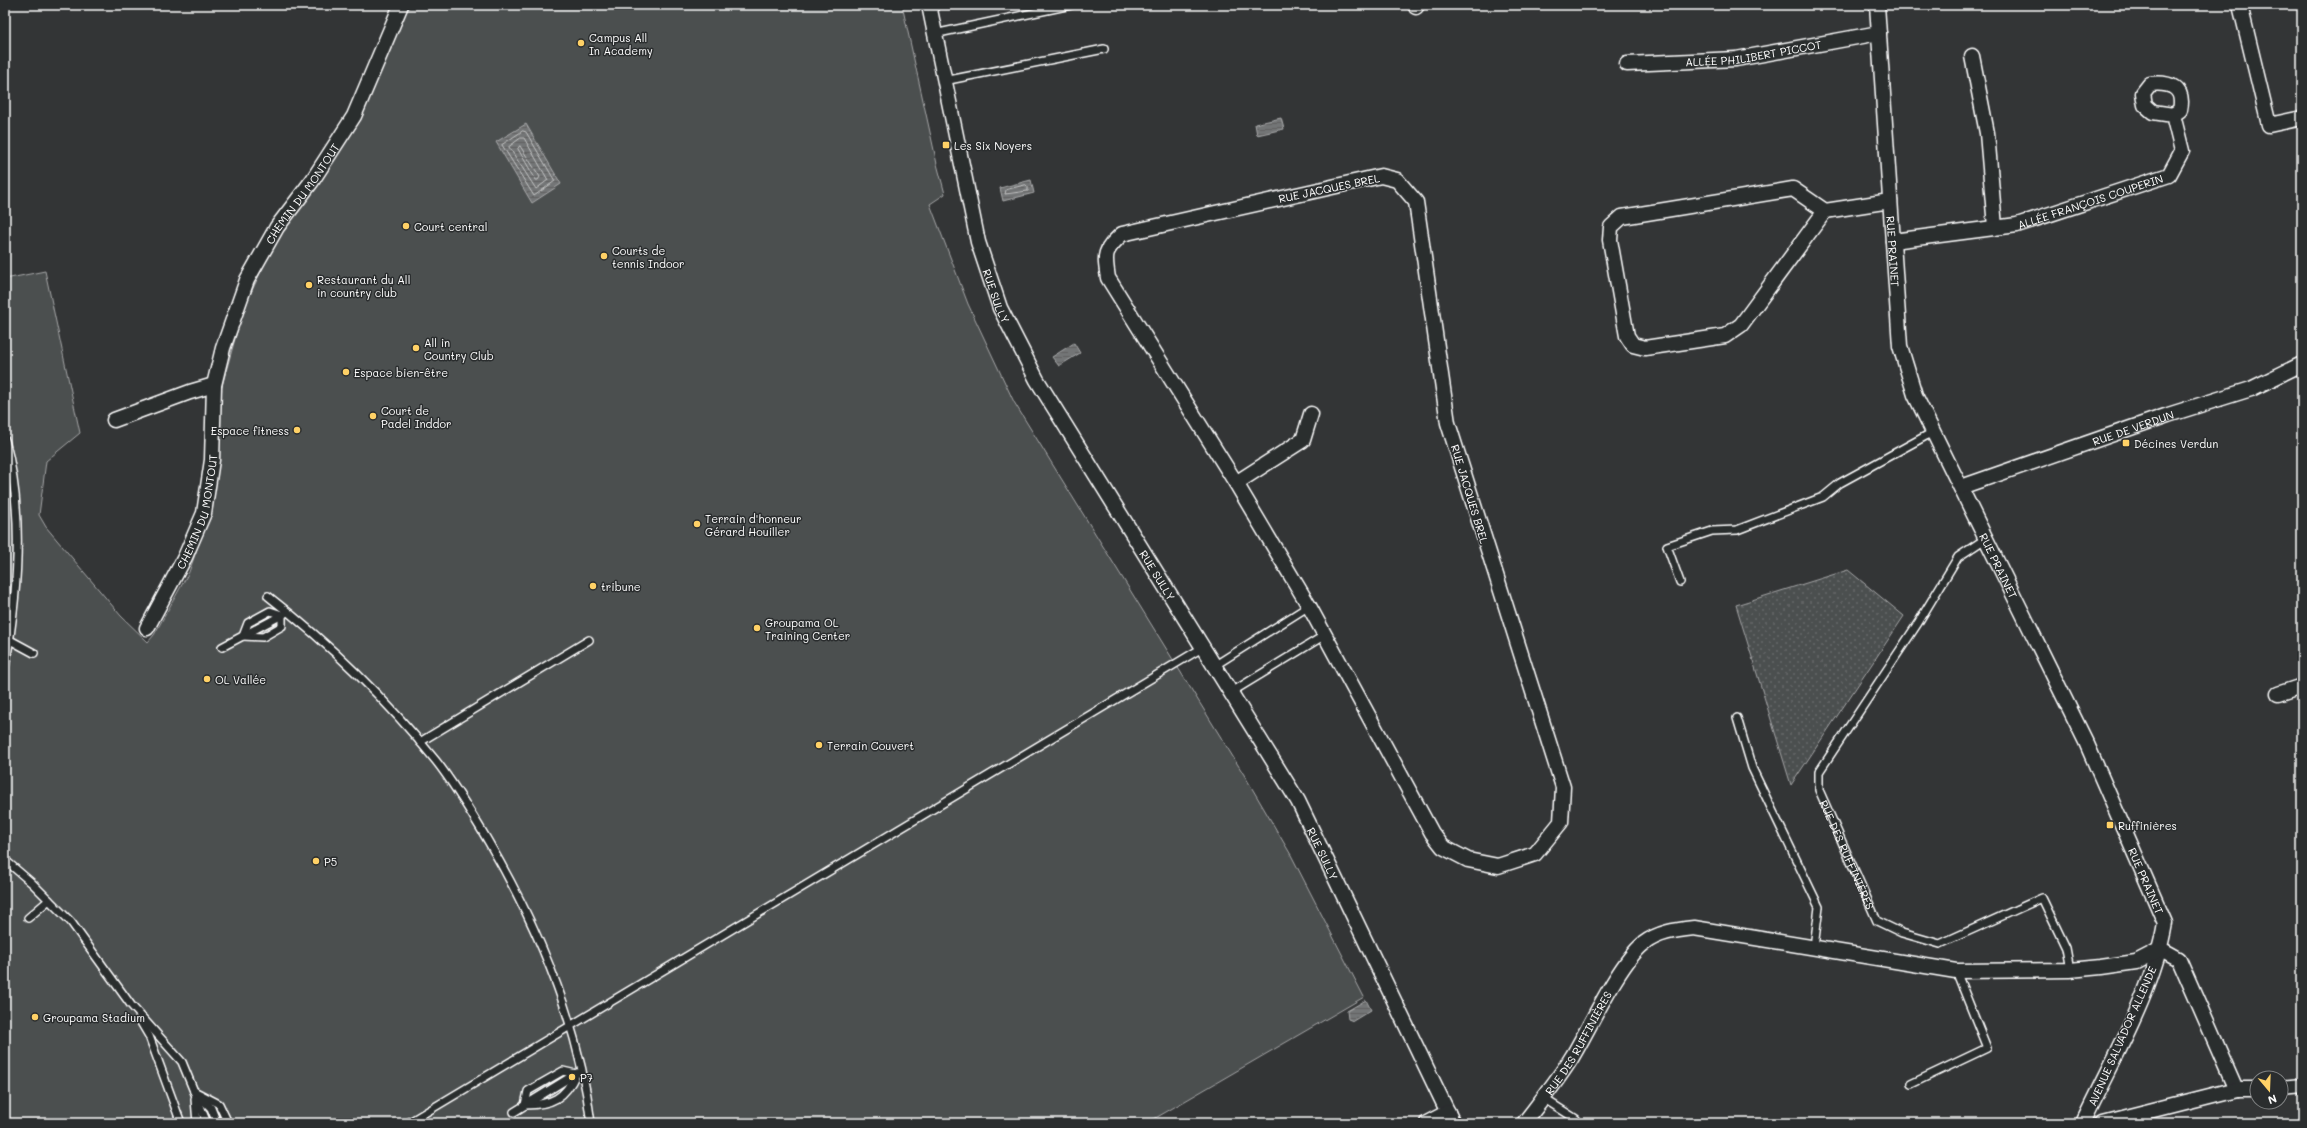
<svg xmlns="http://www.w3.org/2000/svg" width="2307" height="1128" font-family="Mali,sans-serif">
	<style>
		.grass { fill: url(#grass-dots); stroke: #a6a7a8 }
		.pitch { fill: #4c4f50; stroke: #a6a7a8 }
		.water { fill: url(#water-rules); stroke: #abacad }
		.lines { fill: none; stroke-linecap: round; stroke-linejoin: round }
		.shore { stroke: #c7c8c8; stroke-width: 1 }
		.lane-casing { stroke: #fff; stroke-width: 10 }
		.street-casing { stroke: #fff; stroke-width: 17 }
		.lane { stroke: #2a2d2e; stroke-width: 7 }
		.street { stroke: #2a2d2e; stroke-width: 14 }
		.poi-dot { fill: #ffd166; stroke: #2a2d2e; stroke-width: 1.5 }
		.labels { text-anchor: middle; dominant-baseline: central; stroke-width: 3; stroke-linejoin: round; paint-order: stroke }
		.poi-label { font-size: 11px; fill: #fff; stroke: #2a2d2e; text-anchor: start }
		.street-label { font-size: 11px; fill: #fff; stroke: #2a2d2e }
	</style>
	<defs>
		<pattern id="grass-dots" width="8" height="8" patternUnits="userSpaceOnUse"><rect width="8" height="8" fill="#4c4f50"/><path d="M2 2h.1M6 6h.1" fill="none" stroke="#67696a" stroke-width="1.8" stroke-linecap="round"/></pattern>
		<pattern id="water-rules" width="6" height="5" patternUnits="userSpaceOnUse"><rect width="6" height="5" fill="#737576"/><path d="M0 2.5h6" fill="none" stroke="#606061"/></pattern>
	</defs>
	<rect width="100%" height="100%" fill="#333536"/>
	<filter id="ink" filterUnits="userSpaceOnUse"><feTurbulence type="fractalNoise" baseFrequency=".025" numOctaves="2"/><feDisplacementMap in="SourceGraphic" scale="8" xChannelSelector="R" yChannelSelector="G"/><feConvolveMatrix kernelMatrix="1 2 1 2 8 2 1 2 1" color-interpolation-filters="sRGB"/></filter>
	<g filter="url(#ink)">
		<path class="grass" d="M 1848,570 L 1904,616 L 1791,785 L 1736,605 Z"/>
		<path class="pitch" d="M 409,5 L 902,5 L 937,164 L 945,194 L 930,204 L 968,304 L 1014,402 L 1246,778 L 1291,855 L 1364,997 L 1147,1123 L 5,1123 L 5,279 L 45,271 L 80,433 L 46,461 L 39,515 L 46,527 L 121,616 L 148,642 L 154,635 L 189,572 L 206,523 L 215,475 L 222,386 L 243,310 L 275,241 L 304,204 L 362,116 Z"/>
		<g class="water">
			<path d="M 1281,118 L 1284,129 L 1257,135 L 1255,124 Z"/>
			<path d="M 526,124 L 561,184 L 532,203 L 496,142 Z"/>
			<path d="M 1031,180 L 1034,193 L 1003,201 L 1000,188 Z"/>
			<path d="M 1074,343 L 1080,353 L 1059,366 L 1052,357 Z"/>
			<path d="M 1366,1000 L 1371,1010 L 1353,1021 L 1348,1019 L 1347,1011 Z"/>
		</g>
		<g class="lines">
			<g class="shore">
				<path d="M 523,131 L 526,132 L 555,181 L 534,196 L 502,145 Z"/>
				<path d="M 521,138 L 524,138 L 548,180 L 536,189 L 509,147 Z"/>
				<path d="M 520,146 L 540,177 L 538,180 L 536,180 L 518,149 Z"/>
				<path d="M 1026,185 L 1028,187 L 1028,191 L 1005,194 L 1006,190 Z"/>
			</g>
			<defs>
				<g id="lane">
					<path d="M 934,34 L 1071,5"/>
					<path d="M 944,81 L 1104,49"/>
					<path d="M 5,440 C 25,512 18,594 5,667"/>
					<path id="s1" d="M 1985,539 L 1958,557 L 1918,623 L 1819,772 L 1819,790 L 1877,921 L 1902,933 L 1940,944 L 2042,898 L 2066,948 L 2070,970"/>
					<path d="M 1680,582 L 1667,546 L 1712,531 L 1737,530 L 1823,497 L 1840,483 L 1933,432"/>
					<path d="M 268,596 C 331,645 386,699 436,761 C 455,785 472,814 488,841 C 538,927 579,1023 591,1123"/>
					<path d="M 270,611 L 282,615 L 282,626 L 263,637 L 243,636 L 248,623 Z"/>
					<path d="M 10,640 L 34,653"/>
					<path d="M 222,647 L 284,614"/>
					<path d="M 1214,666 L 1309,606"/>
					<path d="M 1230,693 L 1325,635"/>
					<path d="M 1737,718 L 1752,768 L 1819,907 L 1814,947"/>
					<path d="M 420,742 L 589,640"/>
					<path d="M 5,860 L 32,883 L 71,922 L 131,1005 L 182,1062 L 207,1123"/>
					<path d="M 28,918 L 49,900"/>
					<path d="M 139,1019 L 149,1036 L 181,1123"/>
					<path d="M 563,1071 L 576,1074 C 565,1098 552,1105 525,1105 L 528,1091 Z"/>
					<path d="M 1911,1084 L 1987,1048 L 1956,971"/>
					<path d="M 194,1091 L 219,1104 L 228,1123"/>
					<path d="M 200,1097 L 211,1108 L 217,1123"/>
					<path d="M 1543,1098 L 1576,1119"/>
					<path d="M 195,1099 L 197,1123"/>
					<path d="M 514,1112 L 577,1073"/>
					<path d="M 408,1123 L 1202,648"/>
				</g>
				<g id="street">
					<path id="s2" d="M 929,5 L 978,242 L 1000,308 L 1037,380 L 1298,801 L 1453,1123"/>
					<path id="s3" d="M 1877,5 L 1900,346 L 1915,395 L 2086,742 L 2165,923 C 2154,990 2112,1061 2083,1123"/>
					<path d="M 2240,5 L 2269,125 L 2302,118"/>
					<path d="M 1416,7 L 1417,5"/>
					<path d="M 1972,56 L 1987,133 L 1995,227"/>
					<path id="s4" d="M 1627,64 L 1736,59 L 1879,33"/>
					<path d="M 1381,176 L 1397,180 L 1416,202 L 1448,423 L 1563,787 L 1561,822 L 1535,854 L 1498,866 L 1468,860 L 1443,847 L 1432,833 L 1309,606 L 1236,483 L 1108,278 C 1104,253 1104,251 1122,234 Z"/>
					<path d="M 1825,211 L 1793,189 L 1622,217 L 1611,227 L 1610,240 L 1627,336 L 1633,345 L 1645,348 L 1725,336 L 1741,325 L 1825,211 L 1890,201"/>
					<path id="s5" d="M 1893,241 L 2017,225 L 2169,175 L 2182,151 L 2173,115 L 2153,112 L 2145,105 L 2143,93 L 2150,84 C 2170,82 2185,87 2180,110 L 2173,115"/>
					<path d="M 114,420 L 190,392 L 214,385"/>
					<path d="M 1236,483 L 1303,440 L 1311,414"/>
					<path id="s6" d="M 1961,487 L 2168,415 L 2251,389 L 2302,364"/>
					<path id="s7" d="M 147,628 L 185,557 L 204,513 L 212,460 L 214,385 L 223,348 L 247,280 L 277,227 L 312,181 L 354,116 L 401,5"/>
					<path d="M 2278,694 L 2302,686"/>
					<path d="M 2161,949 L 2179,959 L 2236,1089"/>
					<path d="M 2281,1089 L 2302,1087"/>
					<path d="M 1427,1123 L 1448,1112"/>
					<path id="s8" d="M 1524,1123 C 1540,1102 1558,1080 1572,1057 C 1590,1027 1618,965 1643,944 C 1658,932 1676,930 1694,928 L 1956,971 L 2070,970 L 2101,967 L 2136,962 L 2161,949"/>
					<path d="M 2102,1123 L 2236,1089 L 2257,1089"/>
				</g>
			</defs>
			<use href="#lane" class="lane-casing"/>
			<use href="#street" class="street-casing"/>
			<use href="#lane" class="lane"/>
			<use href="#street" class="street"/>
		</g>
	</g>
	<g class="poi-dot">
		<circle cx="581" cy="43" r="4"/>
		<rect x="942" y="141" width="8" height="8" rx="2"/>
		<circle cx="406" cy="226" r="4"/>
		<circle cx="604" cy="256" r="4"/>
		<circle cx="309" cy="285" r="4"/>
		<circle cx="416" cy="348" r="4"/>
		<circle cx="346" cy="372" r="4"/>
		<circle cx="373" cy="416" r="4"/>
		<circle cx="297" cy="430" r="4"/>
		<rect x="2122" y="439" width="8" height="8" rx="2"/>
		<circle cx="697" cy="524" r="4"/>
		<circle cx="593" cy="586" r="4"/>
		<circle cx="757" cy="628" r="4"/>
		<circle cx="207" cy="679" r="4"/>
		<circle cx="819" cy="745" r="4"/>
		<rect x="2106" y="821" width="8" height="8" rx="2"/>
		<circle cx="316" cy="861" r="4"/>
		<circle cx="35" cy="1017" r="4"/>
		<circle cx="572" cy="1077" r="4"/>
	</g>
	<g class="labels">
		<g class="poi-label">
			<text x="589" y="37">Campus All<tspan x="589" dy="13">In Academy</tspan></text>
			<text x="954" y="145">Les Six Noyers</text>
			<text x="414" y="226">Court central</text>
			<text x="612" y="250">Courts de<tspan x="612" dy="13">tennis Indoor</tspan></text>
			<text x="317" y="279">Restaurant du All<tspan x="317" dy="13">in country club</tspan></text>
			<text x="424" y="342">All in<tspan x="424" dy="13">Country Club</tspan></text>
			<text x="354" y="372">Espace bien-être</text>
			<text x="381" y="410">Court de<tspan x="381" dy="13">Padel Inddor</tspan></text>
			<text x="289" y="430" text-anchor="end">Espace fitness</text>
			<text x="2134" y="443">Décines Verdun</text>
			<text x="705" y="518">Terrain d'honneur<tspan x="705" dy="13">Gérard Houiller</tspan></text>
			<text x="601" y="586">tribune</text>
			<text x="765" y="622">Groupama OL<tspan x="765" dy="13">Training Center</tspan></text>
			<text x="215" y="679">OL Vallée</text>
			<text x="827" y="745">Terrain Couvert</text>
			<text x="2118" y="825">Ruffinières</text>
			<text x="324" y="861">P5</text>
			<text x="43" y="1017">Groupama Stadium</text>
			<text x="580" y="1077">P7</text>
		</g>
		<g class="street-label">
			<text stroke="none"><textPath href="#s4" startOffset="127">ALLÉE PHILIBERT PICCOT</textPath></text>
			<text transform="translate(1329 188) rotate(-12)">RUE JACQUES BREL</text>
			<text stroke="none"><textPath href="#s7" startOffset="470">CHEMIN DU MONTOUT</textPath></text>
			<text stroke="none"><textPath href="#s5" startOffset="202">ALLÉE FRANÇOIS COUPERIN</textPath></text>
			<text stroke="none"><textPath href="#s3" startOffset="247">RUE PRAINET</textPath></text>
			<text stroke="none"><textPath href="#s2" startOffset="299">RUE SULLY</textPath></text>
			<text stroke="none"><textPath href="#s6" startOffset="182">RUE DE VERDUN</textPath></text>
			<text transform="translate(1470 494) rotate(73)">RUE JACQUES BREL</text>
			<text stroke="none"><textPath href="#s7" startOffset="128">CHEMIN DU MONTOUT</textPath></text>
			<text stroke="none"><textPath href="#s3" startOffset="583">RUE PRAINET</textPath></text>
			<text stroke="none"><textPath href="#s2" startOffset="622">RUE SULLY</textPath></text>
			<text stroke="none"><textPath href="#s2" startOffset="946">RUE SULLY</textPath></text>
			<text stroke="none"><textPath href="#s1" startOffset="377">RUE DES RUFFINIÈRES</textPath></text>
			<text stroke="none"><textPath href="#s3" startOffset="931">RUE PRAINET</textPath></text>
			<text transform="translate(2122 1036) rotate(-66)">AVENUE SALVADOR ALLENDE</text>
			<text stroke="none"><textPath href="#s8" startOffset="97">RUE DES RUFFINIÈRES</textPath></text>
		</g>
	</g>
	<rect width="2307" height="1128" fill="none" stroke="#2a2d2e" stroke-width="20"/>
	<rect x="10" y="10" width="2287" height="1108" fill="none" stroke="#fff" stroke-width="1.5" filter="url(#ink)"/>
	<g transform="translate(2269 1090) rotate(161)"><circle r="19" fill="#2a2d2e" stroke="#7f8182"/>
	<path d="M0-3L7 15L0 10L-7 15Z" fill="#ffd166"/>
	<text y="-6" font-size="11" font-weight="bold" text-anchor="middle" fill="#ffffff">N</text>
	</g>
</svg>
